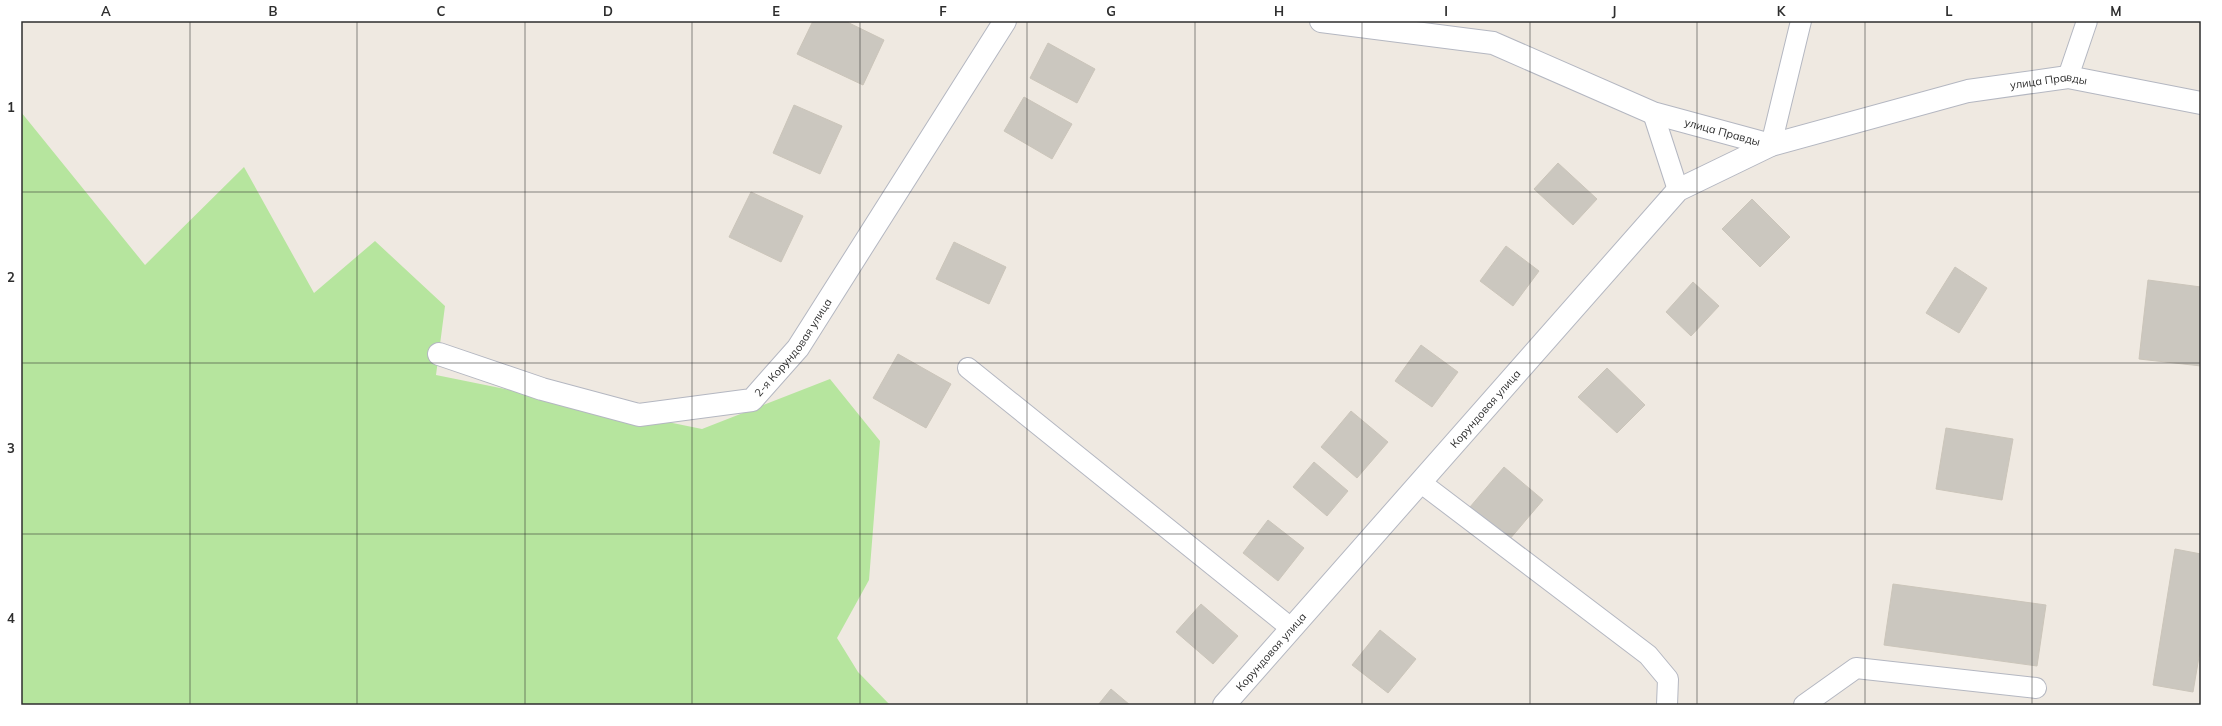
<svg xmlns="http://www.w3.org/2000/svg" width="2222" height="726" font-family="Mulish,sans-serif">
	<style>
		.green { fill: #b6e59e }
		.building { fill: #cbc7bf; stroke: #cbc5ba }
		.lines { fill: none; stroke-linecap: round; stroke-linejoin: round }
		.service-casing { stroke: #b4b7c1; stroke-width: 22 }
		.minor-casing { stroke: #b4b7c1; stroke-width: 24 }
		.service { stroke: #fff; stroke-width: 20 }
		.minor { stroke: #fff; stroke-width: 22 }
		.grid { fill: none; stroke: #2e2e2e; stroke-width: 1; stroke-opacity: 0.55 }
		.labels { text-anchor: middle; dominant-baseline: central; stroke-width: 3; stroke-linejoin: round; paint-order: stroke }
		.street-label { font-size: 11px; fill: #2e2e2e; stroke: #fff }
		.neatline { fill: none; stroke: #2e2e2e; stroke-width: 1.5 }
		.grid-label { font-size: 13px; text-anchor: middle; font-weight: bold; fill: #2e2e2e }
	</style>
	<rect width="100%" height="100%" fill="#efe9e1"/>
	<path class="green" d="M 21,112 L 145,265 L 244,167 L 314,293 L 375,241 L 445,306 L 436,375 L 702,429 L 830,379 L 880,441 L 869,580 L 837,638 L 858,672 L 890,705 L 21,705 Z"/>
	<g class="building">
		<path d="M 813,21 L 845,21 L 884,40 L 863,85 L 797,54 Z"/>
		<path d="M 1048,43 L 1095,69 L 1077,103 L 1030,78 Z"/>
		<path d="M 1024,97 L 1072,124 L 1052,159 L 1004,131 Z"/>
		<path d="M 794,105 L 842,126 L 820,174 L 773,153 Z"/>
		<path d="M 1558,163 L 1597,199 L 1573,225 L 1534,189 Z"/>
		<path d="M 751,192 L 803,216 L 781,262 L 729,237 Z"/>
		<path d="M 1752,199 L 1790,237 L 1760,267 L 1722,229 Z"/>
		<path d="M 954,242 L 1006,267 L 989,304 L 936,279 Z"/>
		<path d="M 1506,246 L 1539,271 L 1513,306 L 1480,281 Z"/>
		<path d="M 1955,267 L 1987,288 L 1959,333 L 1926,313 Z"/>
		<path d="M 2148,280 L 2201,287 L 2201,366 L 2139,359 Z"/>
		<path d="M 1693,282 L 1719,306 L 1691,336 L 1666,312 Z"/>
		<path d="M 1421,345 L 1458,372 L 1432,407 L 1395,381 Z"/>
		<path d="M 898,354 L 951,384 L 926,428 L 873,398 Z"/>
		<path d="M 1607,368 L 1645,405 L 1617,433 L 1578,397 Z"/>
		<path d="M 1351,411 L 1388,442 L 1357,478 L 1321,447 Z"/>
		<path d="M 1946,428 L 2013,439 L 2002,500 L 1936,489 Z"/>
		<path d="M 1314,462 L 1348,491 L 1327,516 L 1293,487 Z"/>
		<path d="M 1504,467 L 1543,500 L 1509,540 L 1470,507 Z"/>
		<path d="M 1268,520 L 1304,548 L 1278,581 L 1243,553 Z"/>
		<path d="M 2175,549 L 2201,554 L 2201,645 L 2193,692 L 2153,685 Z"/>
		<path d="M 1893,584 L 2046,605 L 2037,666 L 1884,645 Z"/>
		<path d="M 1201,604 L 1238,636 L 1213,664 L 1176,632 Z"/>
		<path d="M 1380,630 L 1416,659 L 1388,693 L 1352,665 Z"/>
		<path d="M 1111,689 L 1130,705 L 1098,705 Z"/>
	</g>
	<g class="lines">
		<defs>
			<g id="service">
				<path d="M 2068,77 L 2087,21"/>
				<path d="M 1653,113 L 1678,190"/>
				<path d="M 1771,145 L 1801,21"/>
				<path d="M 968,368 L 1291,628"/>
				<path d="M 1420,482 L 1648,655 L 1668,679 L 1667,705"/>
				<path d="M 1804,705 L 1856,668 L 2036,688"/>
			</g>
			<g id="minor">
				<path id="s1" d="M 1321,21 L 1493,43 L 1653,113 L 1771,145 L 1968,91 L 2068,77 L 2201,103"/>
				<path id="s2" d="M 439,354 L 542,389 L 639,415 L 752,400 L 798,348 L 1005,21"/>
				<path id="s3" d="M 1224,705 L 1678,190 L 1771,145"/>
			</g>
		</defs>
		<use href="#service" class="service-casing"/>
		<use href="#minor" class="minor-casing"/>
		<use href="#service" class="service"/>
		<use href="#minor" class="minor"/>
	</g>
	<path class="grid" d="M 190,21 L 190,705M 357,21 L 357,705M 525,21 L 525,705M 692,21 L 692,705M 860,21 L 860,705M 1027,21 L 1027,705M 1195,21 L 1195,705M 1362,21 L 1362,705M 1530,21 L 1530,705M 1697,21 L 1697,705M 1865,21 L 1865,705M 2032,21 L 2032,705M 21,192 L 2201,192M 21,363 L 2201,363M 21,534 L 2201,534"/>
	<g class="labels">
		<g class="street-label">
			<text stroke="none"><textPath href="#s1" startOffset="756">улица Правды</textPath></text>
			<text stroke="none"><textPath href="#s1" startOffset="420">улица Правды</textPath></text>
			<text stroke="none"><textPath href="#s2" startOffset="390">2-я Корундовая улица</textPath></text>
			<text stroke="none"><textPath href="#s3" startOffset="395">Корундовая улица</textPath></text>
			<text stroke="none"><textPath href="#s3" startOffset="71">Корундовая улица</textPath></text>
		</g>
	</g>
	<rect width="2222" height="726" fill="none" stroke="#ffffff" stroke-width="44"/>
	<rect x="22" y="22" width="2178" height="682" class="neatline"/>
	<g class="grid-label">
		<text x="106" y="16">A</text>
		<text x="273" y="16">B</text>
		<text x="441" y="16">C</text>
		<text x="608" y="16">D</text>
		<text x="776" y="16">E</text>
		<text x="943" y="16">F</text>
		<text x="1111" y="16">G</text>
		<text x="1279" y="16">H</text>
		<text x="1446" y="16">I</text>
		<text x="1614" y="16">J</text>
		<text x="1781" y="16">K</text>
		<text x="1949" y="16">L</text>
		<text x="2116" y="16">M</text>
		<text x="11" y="112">1</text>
		<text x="11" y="282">2</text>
		<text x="11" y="453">3</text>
		<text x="11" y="623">4</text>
	</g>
</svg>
